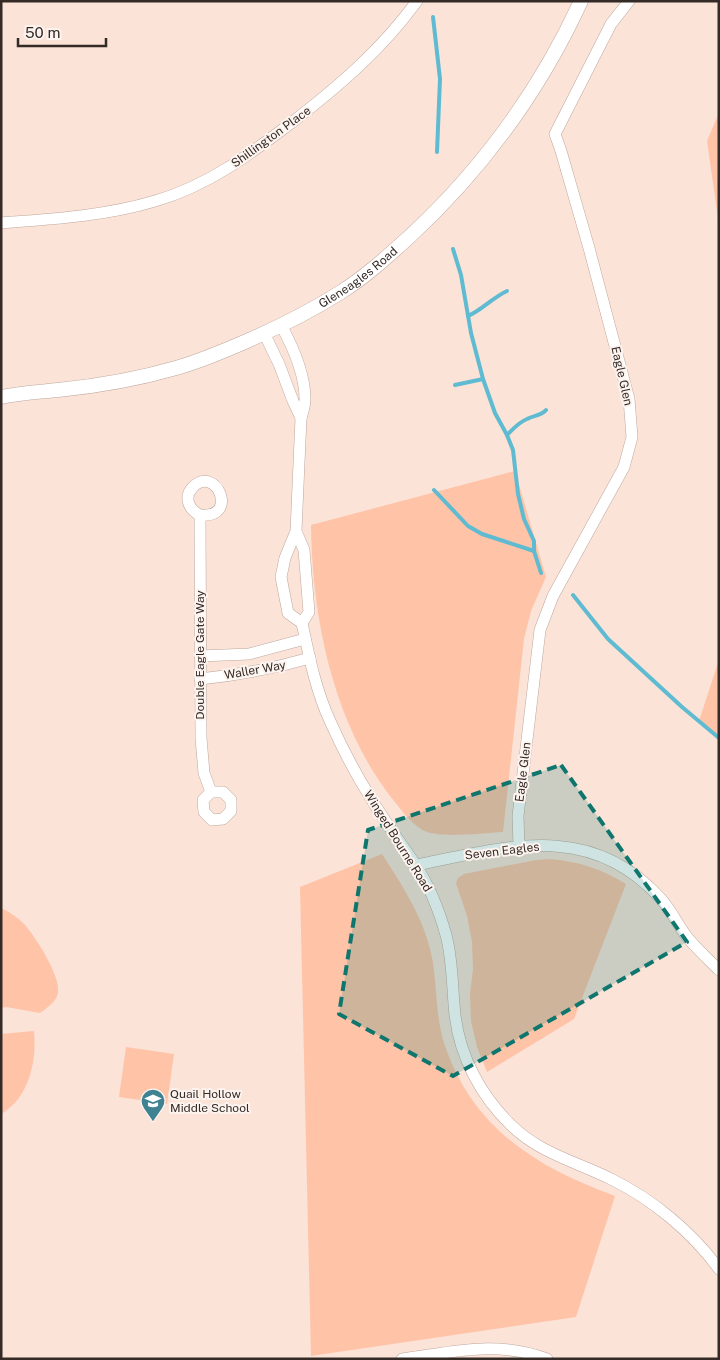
<svg xmlns="http://www.w3.org/2000/svg" width="720" height="1360" font-family="'Public Sans',sans-serif">
	<style>
		.green { fill: #ffc3a8 }
		.lines { fill: none; stroke-linecap: round; stroke-linejoin: round }
		.stream { stroke: #5fbbd1; stroke-width: 4 }
		.minor-casing { stroke: #bda79d; stroke-width: 12 }
		.tertiary-casing { stroke: #bda79d; stroke-width: 15 }
		.minor { stroke: #fff; stroke-width: 11 }
		.tertiary { stroke: #fff; stroke-width: 14 }
		.marked { fill: #0f766e; fill-opacity: 0.2; stroke: #0f766e; stroke-width: 4; stroke-dasharray: 10 6; stroke-linejoin: round }
		.labels { text-anchor: middle; dominant-baseline: central; stroke-width: 4; stroke-linejoin: round; paint-order: stroke }
		.street-label { font-size: 12px; fill: #342b27; stroke: #fdf3ef }
		.poi-label { font-size: 12px; fill: #342b27; stroke: #fdf3ef; text-anchor: start }
	</style>
	<rect width="100%" height="100%" fill="#fbe3d8"/>
	<g class="green">
		<path d="M 719,113 L 719,225 L 707,141 Z"/>
		<path d="M 515,471 L 546,577 L 531,611 L 524,639 L 503,832 C 483,833 445,838 427,832 C 414,827 402,811 394,801 C 334,726 312,620 311,525 Z"/>
		<path d="M 719,660 L 719,738 L 699,721 Z"/>
		<path d="M 382,854 C 404,888 427,923 433,963 C 437,991 436,1019 445,1046 C 474,1129 536,1167 615,1196 L 576,1317 L 311,1356 L 300,887 Z"/>
		<path d="M 549,859 C 578,861 602,869 626,884 L 574,1019 L 487,1072 L 477,1047 L 471,1021 L 470,994 L 473,969 L 472,942 L 467,916 L 456,883 L 458,878 L 464,874 L 536,860 Z"/>
		<path d="M 1,908 C 10,912 17,917 24,924 C 35,936 61,976 58,993 C 56,1002 47,1008 40,1013 L 6,1007 L 1,1008 Z"/>
		<path d="M 34,1031 C 37,1061 29,1098 1,1114 L 1,1034 Z"/>
		<path d="M 126,1047 L 174,1054 L 167,1104 L 119,1097 Z"/>
	</g>
	<g class="lines">
		<g class="stream">
			<path d="M 433,17 L 440,79 L 437,152"/>
			<path d="M 453,249 L 461,275 L 471,333 L 483,379 L 495,413 L 507,435 L 513,450 L 518,494 L 524,519 L 534,541 L 534,551 L 541,573"/>
			<path d="M 468,316 C 482,310 492,298 507,291"/>
			<path d="M 455,385 L 483,379"/>
			<path d="M 507,435 C 513,429 519,422 527,419 C 534,415 541,416 546,410"/>
			<path d="M 434,490 L 468,526 L 482,534 L 534,551"/>
			<path d="M 573,595 L 608,639 L 682,707 L 719,738"/>
		</g>
		<defs>
			<g id="minor">
				<path d="M 1,223 C 53,219 105,216 155,201 C 208,186 252,153 295,120 C 340,85 383,48 417,1"/>
				<path d="M 264,333 L 279,364 L 293,401 L 301,418 C 303,412 305,405 305,399 C 305,373 293,347 281,325"/>
				<path d="M 200,515 C 189,510 183,497 193,487 C 216,464 240,519 200,515 L 201,738 L 204,773 L 211,792 L 223,792 L 231,800 L 231,811 L 223,819 L 212,820 L 204,812 L 203,800 L 211,792"/>
				<path d="M 296,531 L 304,550 L 309,612 L 302,623 L 288,613 L 281,577 L 285,558 L 296,531 L 301,418"/>
				<path d="M 302,623 C 309,656 316,691 330,721 C 342,748 356,775 372,800 C 385,822 401,843 415,864 C 429,885 439,910 446,935 C 453,961 452,988 455,1015 C 460,1057 481,1096 511,1125 C 539,1153 577,1162 611,1179 C 652,1199 692,1232 719,1269"/>
				<path d="M 200,656 L 249,654 L 305,639"/>
				<path d="M 200,679 C 239,675 272,669 310,658"/>
				<path d="M 519,846 L 518,816 L 540,630 L 553,596 L 624,467 L 632,437 L 629,399 L 589,248 L 561,151 L 555,134 L 611,24 L 629,1"/>
				<path d="M 416,865 C 506,847 591,820 661,899 C 671,910 678,925 687,937 C 697,949 708,959 719,970"/>
				<path d="M 402,1359 C 455,1352 495,1340 547,1359"/>
			</g>
			<g id="tertiary">
				<path id="s1" d="M 1,397 C 20,393 39,392 58,390 C 98,386 138,379 176,368 C 201,361 224,351 247,341 C 279,327 311,311 341,292 C 365,277 387,257 408,238 C 482,170 539,92 581,1"/>
			</g>
		</defs>
		<use href="#minor" class="minor-casing"/>
		<use href="#tertiary" class="tertiary-casing"/>
		<use href="#minor" class="minor"/>
		<use href="#tertiary" class="tertiary"/>
	</g>
	<path class="marked" d="M 561,765 L 687,942 L 453,1076 L 339,1014 L 368,830 Z"/>
	<defs>
		<symbol id="school-pin" viewBox="-11 -11 22 30"><path d="M0 17L-7.5 6A9.5 9.5 0 1 1 7.5 6Z" fill="#3f8292" stroke="#fdf3ef"/><path d="M0-5L7-2L0 1L-7-2ZM-4 1L0 2.5L4 1V4Q0 6-4 4Z" fill="#fff"/></symbol>
	</defs>
	<g fill-rule="evenodd">
		<use href="#school-pin" x="139" y="1087" width="28" height="38"/>
	</g>
	<g class="labels">
		<g class="street-label">
			<text transform="translate(271 137) rotate(-36)">Shillington Place</text>
			<text stroke="none"><textPath href="#s1" startOffset="382">Gleneagles Road</textPath></text>
			<text transform="translate(622 376) rotate(77)">Eagle Glen</text>
			<text transform="translate(200 655) rotate(-90)">Double Eagle Gate Way</text>
			<text transform="translate(255 670) rotate(-10)">Waller Way</text>
			<text transform="translate(523 772) rotate(-83)">Eagle Glen</text>
			<text transform="translate(398 841) rotate(58)">Winged Bourne Road</text>
			<text transform="translate(502 851) rotate(-7)">Seven Eagles</text>
		</g>
		<g class="poi-label">
			<text x="170" y="1094">Quail Hollow<tspan x="170" dy="14">Middle School</tspan></text>
		</g>
	</g>
	<rect width="720" height="1360" fill="none" stroke="#342b27" stroke-width="5"/>
	<path d="M18 38v8h88v-8" fill="none" stroke="#342b27" stroke-width="2.5"/>
	<text x="25" y="38" font-size="15" fill="#342b27" stroke="#fdf3ef" stroke-width="4" paint-order="stroke">50 m</text>
</svg>
